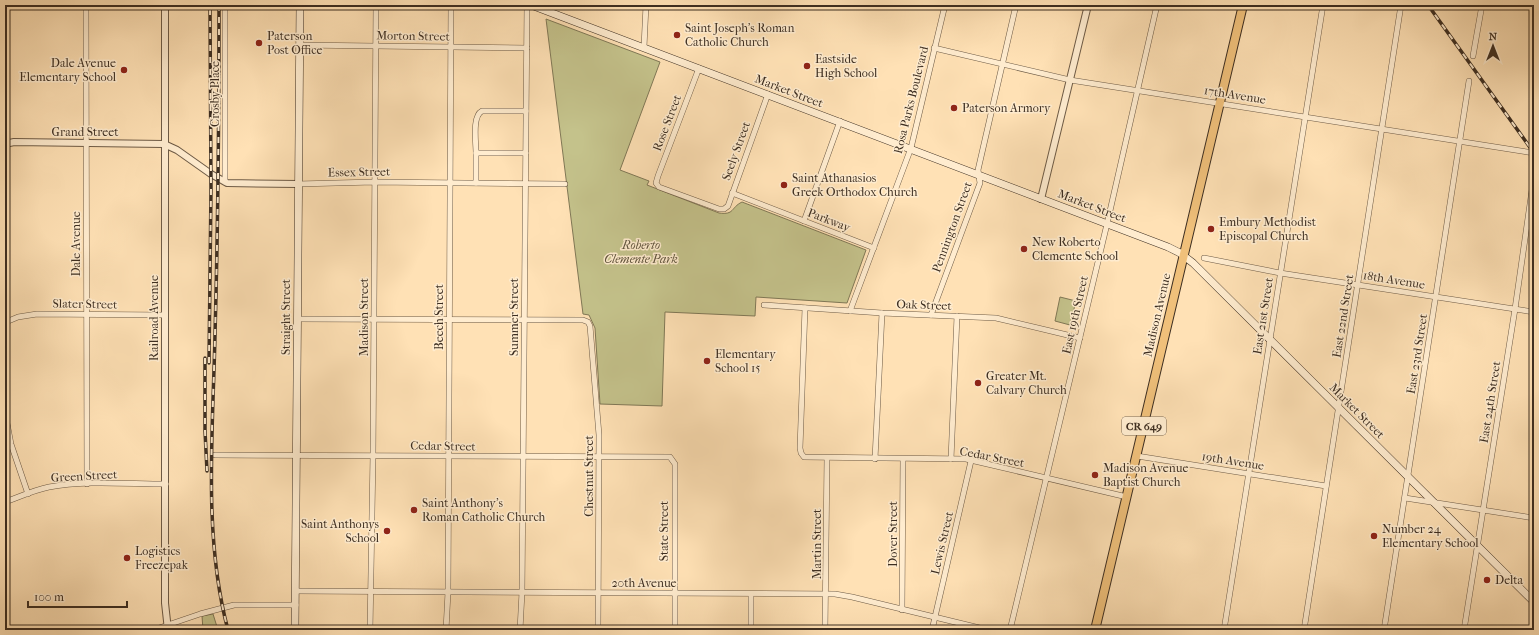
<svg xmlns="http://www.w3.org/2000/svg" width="1539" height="635" font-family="'IM FELL French Canon',serif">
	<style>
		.green { fill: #c4c28b; stroke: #807856 }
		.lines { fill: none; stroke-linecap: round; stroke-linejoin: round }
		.minor-casing { stroke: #6e5b46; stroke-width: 6 }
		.tertiary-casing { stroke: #6e5b46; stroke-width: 8 }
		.secondary-casing { stroke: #3d2e21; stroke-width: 8 }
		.primary-casing { stroke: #3d2e21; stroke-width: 10 }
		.minor { stroke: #ffeccf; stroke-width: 5 }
		.tertiary { stroke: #ffeccf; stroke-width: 6 }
		.secondary { stroke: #ffeccf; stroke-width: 7 }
		.primary { stroke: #f0c07a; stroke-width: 8 }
		.rail-casing { stroke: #3d2e21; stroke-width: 3.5 }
		.rail { stroke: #ffeccf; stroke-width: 2; stroke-dasharray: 6; stroke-linecap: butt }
		.poi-dot { fill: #8f2418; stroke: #ffeccf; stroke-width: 1.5 }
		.labels { text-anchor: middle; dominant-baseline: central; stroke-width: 3; stroke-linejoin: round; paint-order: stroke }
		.shield { fill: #ffeccf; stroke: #776755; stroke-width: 1 }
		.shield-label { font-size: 11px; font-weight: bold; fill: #3d2e21 }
		.poi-label { font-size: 12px; fill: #3d2e21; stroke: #ffeccf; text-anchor: start }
		.street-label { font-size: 12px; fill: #3d2e21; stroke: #ffeccf }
		.park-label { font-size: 12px; font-style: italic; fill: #5f533c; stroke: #ffeccf }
	</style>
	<rect width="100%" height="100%" fill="#ffe1b5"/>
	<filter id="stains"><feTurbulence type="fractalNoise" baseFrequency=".005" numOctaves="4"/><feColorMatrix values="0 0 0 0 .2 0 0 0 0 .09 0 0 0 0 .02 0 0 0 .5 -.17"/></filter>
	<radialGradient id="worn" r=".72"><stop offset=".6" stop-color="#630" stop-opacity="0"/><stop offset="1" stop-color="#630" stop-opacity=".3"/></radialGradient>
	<g class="green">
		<path d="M 546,19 L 660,62 L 620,170 L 649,181 L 647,185 L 719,213 C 735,215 730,208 742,202 L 866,250 L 847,303 L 756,297 L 755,316 L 665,312 L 662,406 L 600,404 L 595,328 L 589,315 L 583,314 Z"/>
		<path d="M 1060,297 L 1076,301 L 1070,325 L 1055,321 Z"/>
		<path d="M 213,614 L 218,630 L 203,630 L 202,616 Z"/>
	</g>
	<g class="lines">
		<defs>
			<g id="minor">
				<path d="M 7,5 L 7,423 L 11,444 L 28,494"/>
				<path d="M 86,5 L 87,484"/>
				<path d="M 225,5 L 225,182"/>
				<path d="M 299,45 L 527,48"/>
				<path d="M 644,47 L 646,5"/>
				<path d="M 934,48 L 1070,80 L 1534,153"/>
				<path d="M 1473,56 L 1482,5"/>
				<path d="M 699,68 L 658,176 L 656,183 L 659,187 L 719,209 L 724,209 L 728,206 L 768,94"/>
				<path d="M 476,153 L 476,183"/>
				<path d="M 526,153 L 476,153 C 476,142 472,116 482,111 L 526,111"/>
				<path d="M 298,184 L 374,182 L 565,184"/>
				<path d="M 732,193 L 874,248"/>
				<path d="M 804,221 L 840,121"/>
				<path d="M 1204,258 L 1280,273 L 1534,312"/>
				<path d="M 764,305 L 882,313 L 996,318 L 1080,338"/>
				<path d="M 805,308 L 800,448 L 801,453 L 804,457 L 966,459 L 1127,497"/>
				<path d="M 850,311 L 911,148 L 945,5"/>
				<path d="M 931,315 L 980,183 L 978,170 L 1016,5"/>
				<path d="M 297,319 L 583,320 L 588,322 L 590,326 L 599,435 L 598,630"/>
				<path d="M 6,322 L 18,317 L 37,314 L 165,315"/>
				<path d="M 215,455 L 670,457 L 675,464 L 675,630"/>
				<path d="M 1137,456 L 1326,486"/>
				<path d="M 875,459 L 882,313"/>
				<path d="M 951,459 L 957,316"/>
				<path d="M 1405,498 L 1534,518"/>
				<path d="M 5,502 C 19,497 34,490 49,487 C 86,480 128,484 166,484"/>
				<path d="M 296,591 L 835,594 L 852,597 L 988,630"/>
				<path d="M 902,610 L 903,459"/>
				<path d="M 153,630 L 200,614 L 234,605 L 296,605"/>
				<path d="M 370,630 L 373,455 L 376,5"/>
				<path d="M 446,630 L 448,592 L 451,5"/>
				<path d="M 520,630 L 522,592 L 527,5"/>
				<path d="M 751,630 L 751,594"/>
				<path d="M 825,630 L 827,458"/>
				<path d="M 932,630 L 971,461"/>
				<path d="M 1010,630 L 1107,224 L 1157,5"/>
				<path d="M 1224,630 L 1323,5"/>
				<path d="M 1304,630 L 1401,5"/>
				<path d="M 1384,630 L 1469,81"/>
				<path d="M 1464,630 L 1515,309 L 1534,176"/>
			</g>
			<g id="tertiary">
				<path d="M 165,5 L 165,603 L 168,630"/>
				<path d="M 5,144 L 14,142 L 164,144 L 177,150 L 211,174 L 227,183 L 298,184"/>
				<path d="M 1041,199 L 1088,5"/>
			</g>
			<g id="secondary">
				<path d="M 531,5 L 1168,247 L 1180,253 L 1193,263 L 1534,602"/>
				<path d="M 295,630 L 300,5"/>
			</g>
			<path id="primary" d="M 1095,630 L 1243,5"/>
		</defs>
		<use href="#minor" class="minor-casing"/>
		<use href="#tertiary" class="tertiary-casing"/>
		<use href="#secondary" class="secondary-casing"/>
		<use href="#primary" class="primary-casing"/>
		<use href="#minor" class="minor"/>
		<use href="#tertiary" class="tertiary"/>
		<use href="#secondary" class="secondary"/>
		<use href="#primary" class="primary"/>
		<defs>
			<g id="rail">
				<path d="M 219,5 C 219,115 218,225 215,335 C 213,431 203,537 228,630"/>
				<path d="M 1428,5 L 1534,153"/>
				<path d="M 205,358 L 205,431 L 207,471"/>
				<path d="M 209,363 L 211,189 L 210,5"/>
			</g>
		</defs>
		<use href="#rail" class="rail-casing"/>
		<use href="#rail" class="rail"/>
	</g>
	<g class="poi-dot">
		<circle cx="677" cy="35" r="4"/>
		<circle cx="259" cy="43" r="4"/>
		<circle cx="807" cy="66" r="4"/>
		<circle cx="124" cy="70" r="4"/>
		<circle cx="954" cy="108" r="4"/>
		<circle cx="784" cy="185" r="4"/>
		<circle cx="1211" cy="229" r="4"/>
		<circle cx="1024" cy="249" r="4"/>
		<circle cx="707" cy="361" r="4"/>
		<circle cx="978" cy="383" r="4"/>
		<circle cx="1095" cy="475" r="4"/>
		<circle cx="414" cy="510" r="4"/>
		<circle cx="387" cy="531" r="4"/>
		<circle cx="1374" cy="536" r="4"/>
		<circle cx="127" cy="558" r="4"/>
		<circle cx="1487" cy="580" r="4"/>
	</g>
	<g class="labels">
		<rect class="shield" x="1122" y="417" width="44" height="18" rx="3"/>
		<g class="shield-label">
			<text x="1144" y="426">CR 649</text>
		</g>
		<g class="poi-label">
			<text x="685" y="28">Saint Joseph's Roman<tspan x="685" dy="14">Catholic Church</tspan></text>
			<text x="267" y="36">Paterson<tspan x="267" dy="14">Post Office</tspan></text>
			<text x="815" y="59">Eastside<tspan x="815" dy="14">High School</tspan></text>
			<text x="116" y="63" text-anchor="end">Dale Avenue<tspan x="116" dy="14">Elementary School</tspan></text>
			<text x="962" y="108">Paterson Armory</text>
			<text x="792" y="178">Saint Athanasios<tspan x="792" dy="14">Greek Orthodox Church</tspan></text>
			<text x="1219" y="222">Embury Methodist<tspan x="1219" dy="14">Episcopal Church</tspan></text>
			<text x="1032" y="242">New Roberto<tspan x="1032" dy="14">Clemente School</tspan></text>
			<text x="715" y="354">Elementary<tspan x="715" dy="14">School 15</tspan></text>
			<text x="986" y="376">Greater Mt.<tspan x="986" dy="14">Calvary Church</tspan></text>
			<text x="1103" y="468">Madison Avenue<tspan x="1103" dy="14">Baptist Church</tspan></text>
			<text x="422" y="503">Saint Anthony's<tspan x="422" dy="14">Roman Catholic Church</tspan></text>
			<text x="379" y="524" text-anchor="end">Saint Anthonys<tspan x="379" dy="14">School</tspan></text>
			<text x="1382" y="529">Number 24<tspan x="1382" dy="14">Elementary School</tspan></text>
			<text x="135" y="551">Logistics<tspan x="135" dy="14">Freezepak</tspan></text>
			<text x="1495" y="580">Delta</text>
		</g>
		<g class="street-label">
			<text transform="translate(413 36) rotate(1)">Morton Street</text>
			<text transform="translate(789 91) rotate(21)">Market Street</text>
			<text transform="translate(215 94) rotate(-90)">Crosby Place</text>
			<text transform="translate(1235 95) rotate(9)">17th Avenue</text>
			<text transform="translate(911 100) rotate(-76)">Rosa Parks Boulevard</text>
			<text transform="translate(667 123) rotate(-69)">Rose Street</text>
			<text x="85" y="132">Grand Street</text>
			<text transform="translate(736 151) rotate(-70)">Seely Street</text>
			<text transform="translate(359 172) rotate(-1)">Essex Street</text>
			<text transform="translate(1092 206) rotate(21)">Market Street</text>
			<text transform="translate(829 220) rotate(21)">Parkway</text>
			<text transform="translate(952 227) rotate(-70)">Pennington Street</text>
			<text transform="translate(76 244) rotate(-90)">Dale Avenue</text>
			<text transform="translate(1394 280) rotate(9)">18th Avenue</text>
			<text transform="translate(85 304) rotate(1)">Slater Street</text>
			<text transform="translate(924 305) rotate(2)">Oak Street</text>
			<text transform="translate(1075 315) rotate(-77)">East 19th Street</text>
			<text transform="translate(1157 315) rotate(-77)">Madison Avenue</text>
			<text transform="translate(1263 316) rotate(-81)">East 21st Street</text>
			<text transform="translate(1343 316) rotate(-81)">East 22nd Street</text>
			<text transform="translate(286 317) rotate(-90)">Straight Street</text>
			<text transform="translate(364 317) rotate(-90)">Madison Street</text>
			<text transform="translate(439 317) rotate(-90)">Beech Street</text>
			<text transform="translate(514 317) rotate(-90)">Summer Street</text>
			<text transform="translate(154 318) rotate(-90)">Railroad Avenue</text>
			<text transform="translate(1417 354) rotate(-81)">East 23rd Street</text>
			<text transform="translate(1490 402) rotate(-81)">East 24th Street</text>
			<text transform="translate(1357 411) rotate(45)">Market Street</text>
			<text transform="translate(443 446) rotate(1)">Cedar Street</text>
			<text transform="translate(992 457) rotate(11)">Cedar Street</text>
			<text transform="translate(1233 461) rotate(9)">19th Avenue</text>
			<text transform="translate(84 476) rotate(-3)">Green Street</text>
			<text transform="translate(589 476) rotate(-90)">Chestnut Street</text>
			<text transform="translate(664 531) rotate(-90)">State Street</text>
			<text transform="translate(893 534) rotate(-90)">Dover Street</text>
			<text transform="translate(942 543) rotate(-77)">Lewis Street</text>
			<text transform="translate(817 544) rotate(-90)">Martin Street</text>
			<text x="644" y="583">20th Avenue</text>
		</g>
		<g class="park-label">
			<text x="641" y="245">Roberto<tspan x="641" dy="14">Clemente Park</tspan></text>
		</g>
	</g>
	<rect width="1539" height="635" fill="none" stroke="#ffe1b5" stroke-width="20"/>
	<rect x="6" y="6" width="1527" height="623" fill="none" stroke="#3d2e21" stroke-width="2"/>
	<rect x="10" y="10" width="1519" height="615" fill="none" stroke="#3d2e21"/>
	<g transform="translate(1493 46)" stroke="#ffeccf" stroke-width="3" paint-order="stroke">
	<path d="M0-3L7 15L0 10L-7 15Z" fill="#3d2e21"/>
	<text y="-6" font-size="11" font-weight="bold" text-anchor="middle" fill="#3d2e21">N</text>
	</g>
	<path d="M28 601v6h99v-6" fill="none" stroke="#3d2e21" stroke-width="2"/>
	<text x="34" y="601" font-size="12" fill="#3d2e21" stroke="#ffeccf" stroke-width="3" paint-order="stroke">100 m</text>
	<rect width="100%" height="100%" filter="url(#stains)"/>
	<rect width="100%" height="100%" fill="url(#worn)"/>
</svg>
